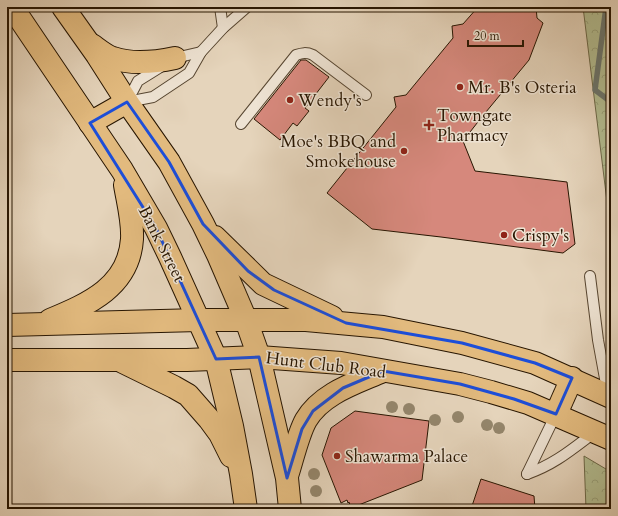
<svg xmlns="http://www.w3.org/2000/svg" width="618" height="516" font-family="Cardo,serif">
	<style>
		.forest { fill: url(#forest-crowns); stroke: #6d6949 }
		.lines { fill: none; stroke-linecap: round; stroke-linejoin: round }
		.stream { stroke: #6b766e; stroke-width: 5.5 }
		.building { fill: #d6887c; stroke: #271501 }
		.service-casing { stroke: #564530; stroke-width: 12 }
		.primary-casing { stroke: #271501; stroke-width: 24 }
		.service { stroke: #eee3d3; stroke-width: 10 }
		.primary { stroke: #e2ba7e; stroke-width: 22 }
		.tree { fill: #94866c }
		.marked { fill: none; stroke: #1d4ed8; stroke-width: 3; stroke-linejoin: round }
		.poi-dot { fill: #8f2418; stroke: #eee3d3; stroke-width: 1.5 }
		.labels { text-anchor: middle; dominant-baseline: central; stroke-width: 3; stroke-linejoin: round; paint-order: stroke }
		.poi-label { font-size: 17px; fill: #271501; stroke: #eee3d3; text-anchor: start }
		.street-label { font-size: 17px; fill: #271501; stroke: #eee3d3 }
	</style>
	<defs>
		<pattern id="forest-crowns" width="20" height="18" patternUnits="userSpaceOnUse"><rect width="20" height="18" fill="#b3bd91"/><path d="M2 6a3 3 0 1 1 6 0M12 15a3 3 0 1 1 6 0" fill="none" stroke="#9aa27b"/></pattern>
	</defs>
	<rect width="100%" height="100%" fill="#e5d4bb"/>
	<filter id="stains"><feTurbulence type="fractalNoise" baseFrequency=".005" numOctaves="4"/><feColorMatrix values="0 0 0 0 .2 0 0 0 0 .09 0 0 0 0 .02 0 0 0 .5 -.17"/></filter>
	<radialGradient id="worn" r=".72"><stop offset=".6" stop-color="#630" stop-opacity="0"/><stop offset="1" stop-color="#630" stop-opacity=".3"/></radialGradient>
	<g class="forest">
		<path d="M 583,7 L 611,7 L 611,234 Z"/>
		<path d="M 584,456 L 611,472 L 611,509 L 586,509 Z"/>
	</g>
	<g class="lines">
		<path class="stream" d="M 606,7 L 595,90 L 611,102"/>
	</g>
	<g class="building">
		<path d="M 478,7 L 536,7 L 537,18 L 543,23 L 529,60 L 481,118 L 463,141 L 475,171 L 567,182 L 575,244 L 563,253 L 441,237 L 372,229 L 327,193 L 396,107 L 394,97 L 406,95 L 453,38 L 452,26 L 463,24 Z"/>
		<path d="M 301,60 L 306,60 L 329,77 L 305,108 L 309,111 L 297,126 L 293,123 L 280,140 L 254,119 Z"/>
		<path d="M 355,411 L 429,421 L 422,480 L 351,508 L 349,502 L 348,503 L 347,500 L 341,503 L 322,455 L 331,428 Z"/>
		<path d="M 481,479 L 534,496 L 535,509 L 471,509 Z"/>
	</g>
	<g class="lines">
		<defs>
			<g id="service">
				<path d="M 220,7 L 223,28"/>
				<path d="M 127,102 L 153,97 L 189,73 L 201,52 L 223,28 L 247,7"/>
				<path d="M 127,102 L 138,81 L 175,58 L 201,52"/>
				<path d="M 241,124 L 296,55 C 302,53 306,52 313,55 L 366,95"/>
				<path d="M 590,276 L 598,340 L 608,395"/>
				<path d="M 527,474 C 555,464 571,450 595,432"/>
				<path d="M 527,474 L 556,414"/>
			</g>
			<g id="primary">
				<path d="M 12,7 L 122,170 L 156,228 L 170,257 L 216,359 L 232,426 L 241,474 L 246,509"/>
				<path d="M 63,7 L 97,55 L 127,102 L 169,162 L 203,224 L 218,255 L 246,320 L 259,357 L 287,478 L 290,509"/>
				<path d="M 92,45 C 99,50 106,56 113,58 C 133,65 156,62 175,58"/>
				<path d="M 90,123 L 127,102"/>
				<path d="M 215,237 L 263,284 L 332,317"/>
				<path d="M 50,320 C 88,304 129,287 132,239 C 133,221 128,203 125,185"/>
				<path d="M 7,325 L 199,320 L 306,320 L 383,327 L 462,343 L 535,363 L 611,397"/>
				<path d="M 7,360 L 187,360 L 259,357 L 341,363 L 460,384 L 491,392 L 528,403 L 611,439"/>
				<path d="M 123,362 L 174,387 L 188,395 L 209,419 L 220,434 L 231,456"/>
				<path d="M 556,414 L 572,378"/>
				<path d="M 287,476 C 292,461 298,434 306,420 C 322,393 356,383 383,371"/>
			</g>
		</defs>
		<use href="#service" class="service-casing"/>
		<use href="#primary" class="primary-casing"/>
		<use href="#service" class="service"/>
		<use href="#primary" class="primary"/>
	</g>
	<g class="tree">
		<circle cx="392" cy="407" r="6"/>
		<circle cx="409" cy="409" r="6"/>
		<circle cx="458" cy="417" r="6"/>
		<circle cx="435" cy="420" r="6"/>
		<circle cx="487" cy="425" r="6"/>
		<circle cx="499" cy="428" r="6"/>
		<circle cx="314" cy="474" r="6"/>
		<circle cx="316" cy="491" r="6"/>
	</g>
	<path class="marked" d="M 127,102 L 169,162 L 203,224 L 248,271 L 274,290 L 346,323 L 462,343 L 535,363 L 572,378 L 556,414 L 514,399 L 460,384 L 383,371 L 343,388 L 313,411 L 302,429 L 287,478 L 259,357 L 216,359 L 156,228 L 90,123 Z"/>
	<g class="poi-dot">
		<circle cx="460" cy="87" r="4"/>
		<circle cx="290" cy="100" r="4"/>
		<path d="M427 119h4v4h4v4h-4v4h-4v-4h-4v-4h4z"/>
		<circle cx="404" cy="151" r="4"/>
		<circle cx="504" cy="235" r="4"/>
		<circle cx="337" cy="456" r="4"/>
	</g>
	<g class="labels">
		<g class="poi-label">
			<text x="468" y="87">Mr. B's Osteria</text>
			<text x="298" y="100">Wendy's</text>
			<text x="437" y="115">Towngate<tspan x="437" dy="20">Pharmacy</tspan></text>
			<text x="396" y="141" text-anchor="end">Moe's BBQ and<tspan x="396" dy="20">Smokehouse</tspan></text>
			<text x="512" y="235">Crispy's</text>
			<text x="345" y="456">Shawarma Palace</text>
		</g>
		<g class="street-label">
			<text transform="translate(162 244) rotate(63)">Bank Street</text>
			<text transform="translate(326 365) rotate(7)">Hunt Club Road</text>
		</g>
	</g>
	<rect width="618" height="516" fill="none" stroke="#e5d4bb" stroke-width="24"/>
	<rect x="8" y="8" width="602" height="500" fill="none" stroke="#271501" stroke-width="2"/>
	<rect x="12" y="12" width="594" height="492" fill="none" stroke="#271501"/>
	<path d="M468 40v6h55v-6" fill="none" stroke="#271501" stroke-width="2"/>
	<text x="474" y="40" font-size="12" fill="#271501" stroke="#eee3d3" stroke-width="3" paint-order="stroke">20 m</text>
	<rect width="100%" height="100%" filter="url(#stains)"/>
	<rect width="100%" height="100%" fill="url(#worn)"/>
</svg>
